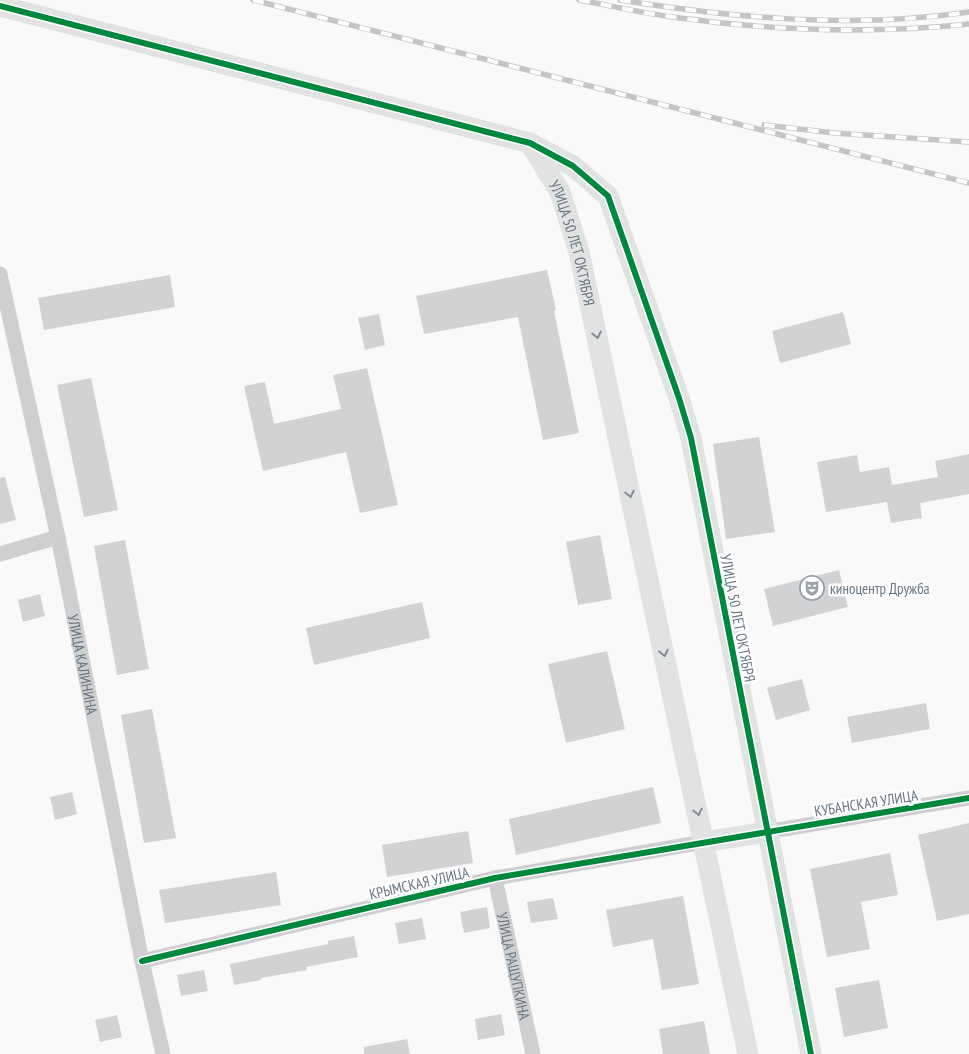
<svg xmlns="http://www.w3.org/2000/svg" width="969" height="1054" font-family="'PT Sans Narrow',sans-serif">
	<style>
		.building { fill: #d0d2d3 }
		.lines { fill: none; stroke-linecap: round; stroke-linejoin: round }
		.street { stroke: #cecfd0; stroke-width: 15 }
		.secondary { stroke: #e1e2e2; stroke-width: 21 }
		.rail-casing { stroke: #c3c5c6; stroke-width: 5.5 }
		.rail { stroke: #fff; stroke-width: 4; stroke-dasharray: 11; stroke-linecap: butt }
		.cycleway-casing { stroke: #fff; stroke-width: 9 }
		.cycleway { stroke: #00873e; stroke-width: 6 }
		.oneway { stroke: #7e8c96 }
		.labels { text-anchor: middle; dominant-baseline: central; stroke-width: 5; stroke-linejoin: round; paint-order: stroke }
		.street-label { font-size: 15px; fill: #657683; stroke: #fff }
		.poi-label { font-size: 15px; fill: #657683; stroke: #fff; text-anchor: start }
	</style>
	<rect width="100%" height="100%" fill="#f9f9f9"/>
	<g class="building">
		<path d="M 547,270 L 556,310 L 554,311 L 579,433 L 543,440 L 518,317 L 424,334 L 416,296 Z"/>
		<path d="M 170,275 L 175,307 L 44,330 L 38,298 Z"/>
		<path d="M 843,312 L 851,344 L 780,363 L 772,331 Z"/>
		<path d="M 379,314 L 385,345 L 365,350 L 358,318 Z"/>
		<path d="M 367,368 L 398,505 L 360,513 L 346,452 L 263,471 L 244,386 L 265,382 L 274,424 L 341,409 L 333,375 Z"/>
		<path d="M 91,378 L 118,510 L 84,517 L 57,385 Z"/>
		<path d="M 759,437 L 775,532 L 726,539 L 713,444 Z"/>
		<path d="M 969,454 L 969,494 L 920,503 L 922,518 L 891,523 L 887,502 L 826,512 L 817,462 L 857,455 L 860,472 L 889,467 L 892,485 L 938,477 L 935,461 Z"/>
		<path d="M 5,477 L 16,520 L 0,524 L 0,478 Z"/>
		<path d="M 600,535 L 612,599 L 578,605 L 566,542 Z"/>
		<path d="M 125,540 L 149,669 L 117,675 L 94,546 Z"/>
		<path d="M 839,570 L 848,607 L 773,626 L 764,589 Z"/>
		<path d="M 40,594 L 45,616 L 23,622 L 18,600 Z"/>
		<path d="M 422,602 L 430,638 L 314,665 L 306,628 Z"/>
		<path d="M 607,651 L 625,729 L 566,743 L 548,664 Z"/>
		<path d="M 802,679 L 810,710 L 776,720 L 767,688 Z"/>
		<path d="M 926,703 L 930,729 L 852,743 L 847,717 Z"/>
		<path d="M 152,709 L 176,838 L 144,843 L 121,715 Z"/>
		<path d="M 653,787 L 661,823 L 516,855 L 509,819 Z"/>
		<path d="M 72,792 L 77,814 L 55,820 L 50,797 Z"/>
		<path d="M 969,823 L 969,914 L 937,921 L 918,835 Z"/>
		<path d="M 468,831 L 473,863 L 387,877 L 382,845 Z"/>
		<path d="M 890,853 L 898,895 L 861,902 L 870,949 L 827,957 L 810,869 Z"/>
		<path d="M 276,872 L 281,905 L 165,923 L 159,890 Z"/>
		<path d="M 683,896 L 699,984 L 662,990 L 653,939 L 613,947 L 606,910 Z"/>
		<path d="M 553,898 L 558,919 L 531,923 L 527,902 Z"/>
		<path d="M 487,907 L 490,928 L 464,933 L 460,912 Z"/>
		<path d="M 422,918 L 426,939 L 399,944 L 395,923 Z"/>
		<path d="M 354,936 L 358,957 L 306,967 L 307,970 L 261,978 L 261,980 L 234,985 L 230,964 L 328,944 L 328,941 Z"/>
		<path d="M 204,970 L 208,991 L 181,996 L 177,975 Z"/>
		<path d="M 879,980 L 888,1028 L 844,1037 L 835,988 Z"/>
		<path d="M 501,1014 L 505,1035 L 478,1040 L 475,1019 Z"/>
		<path d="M 117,1015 L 122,1037 L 100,1042 L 95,1020 Z"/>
		<path d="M 704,1021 L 710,1054 L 663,1054 L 659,1029 Z"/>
		<path d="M 407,1039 L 410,1054 L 364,1054 L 364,1047 Z"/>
	</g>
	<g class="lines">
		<g class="street">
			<path id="s1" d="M 0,274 L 58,537 L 142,961 L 163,1054"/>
			<path d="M 0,554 L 58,537"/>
			<path d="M 766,832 L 969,798"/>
			<path id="s2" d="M 495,878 L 533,1054"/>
			<path d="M 142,961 L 495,878 L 704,842"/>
		</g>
		<g class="secondary">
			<path d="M 0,6 L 530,143 L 573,166 L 608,196 L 679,398 L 691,438 L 811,1054"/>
			<path id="s3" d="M 530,143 L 560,192 L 579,252 L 748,1054"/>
			<path d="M 704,842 L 766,832"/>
		</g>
		<defs>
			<g id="rail">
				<path d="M 253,0 L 969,183"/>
				<path d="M 579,0 C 613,6 646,14 680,18 C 776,31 873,34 969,24"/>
				<path d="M 620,0 C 735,18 853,29 969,12"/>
				<path d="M 764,125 L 834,133 L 969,142"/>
			</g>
		</defs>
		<use href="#rail" class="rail-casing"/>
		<use href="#rail" class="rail"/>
		<defs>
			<g id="cycleway">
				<path d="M 0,6 L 530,143 L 573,166 L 608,196 L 679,398 L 691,438 L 811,1054"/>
				<path d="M 142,961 L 495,878 L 969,798"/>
			</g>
		</defs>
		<use href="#cycleway" class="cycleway-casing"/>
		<use href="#cycleway" class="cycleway"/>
	</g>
	<defs><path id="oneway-chevron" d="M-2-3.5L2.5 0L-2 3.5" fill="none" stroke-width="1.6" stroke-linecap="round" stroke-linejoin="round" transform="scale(1.25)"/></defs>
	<g class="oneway">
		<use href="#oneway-chevron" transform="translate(597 335) rotate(78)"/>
		<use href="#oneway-chevron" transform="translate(630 494) rotate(78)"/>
		<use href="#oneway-chevron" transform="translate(664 653) rotate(78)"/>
		<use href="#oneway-chevron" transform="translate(698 812) rotate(78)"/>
	</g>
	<defs>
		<symbol id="theatre-ring" viewBox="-11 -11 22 22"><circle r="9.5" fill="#fff" stroke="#99a4ac" stroke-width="1.5"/><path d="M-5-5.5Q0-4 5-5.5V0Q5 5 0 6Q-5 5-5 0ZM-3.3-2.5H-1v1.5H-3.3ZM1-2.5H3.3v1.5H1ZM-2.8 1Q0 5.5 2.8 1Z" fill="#99a4ac"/></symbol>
	</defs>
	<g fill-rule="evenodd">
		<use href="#theatre-ring" x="798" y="574" width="28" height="28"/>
	</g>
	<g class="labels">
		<g class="street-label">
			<text stroke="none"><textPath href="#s3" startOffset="110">УЛИЦА 50 ЛЕТ ОКТЯБРЯ</textPath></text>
			<text transform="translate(738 618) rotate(79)">УЛИЦА 50 ЛЕТ ОКТЯБРЯ</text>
			<text stroke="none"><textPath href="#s1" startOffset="399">УЛИЦА КАЛИНИНА</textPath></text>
			<text transform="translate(866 803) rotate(-9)">КУБАНСКАЯ УЛИЦА</text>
			<text transform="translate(419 883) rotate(-13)">КРЫМСКАЯ УЛИЦА</text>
			<text stroke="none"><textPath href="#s2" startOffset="90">УЛИЦА РАЩУПКИНА</textPath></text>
		</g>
		<g class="poi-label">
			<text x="830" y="588">киноцентр Дружба</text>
		</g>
	</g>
</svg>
